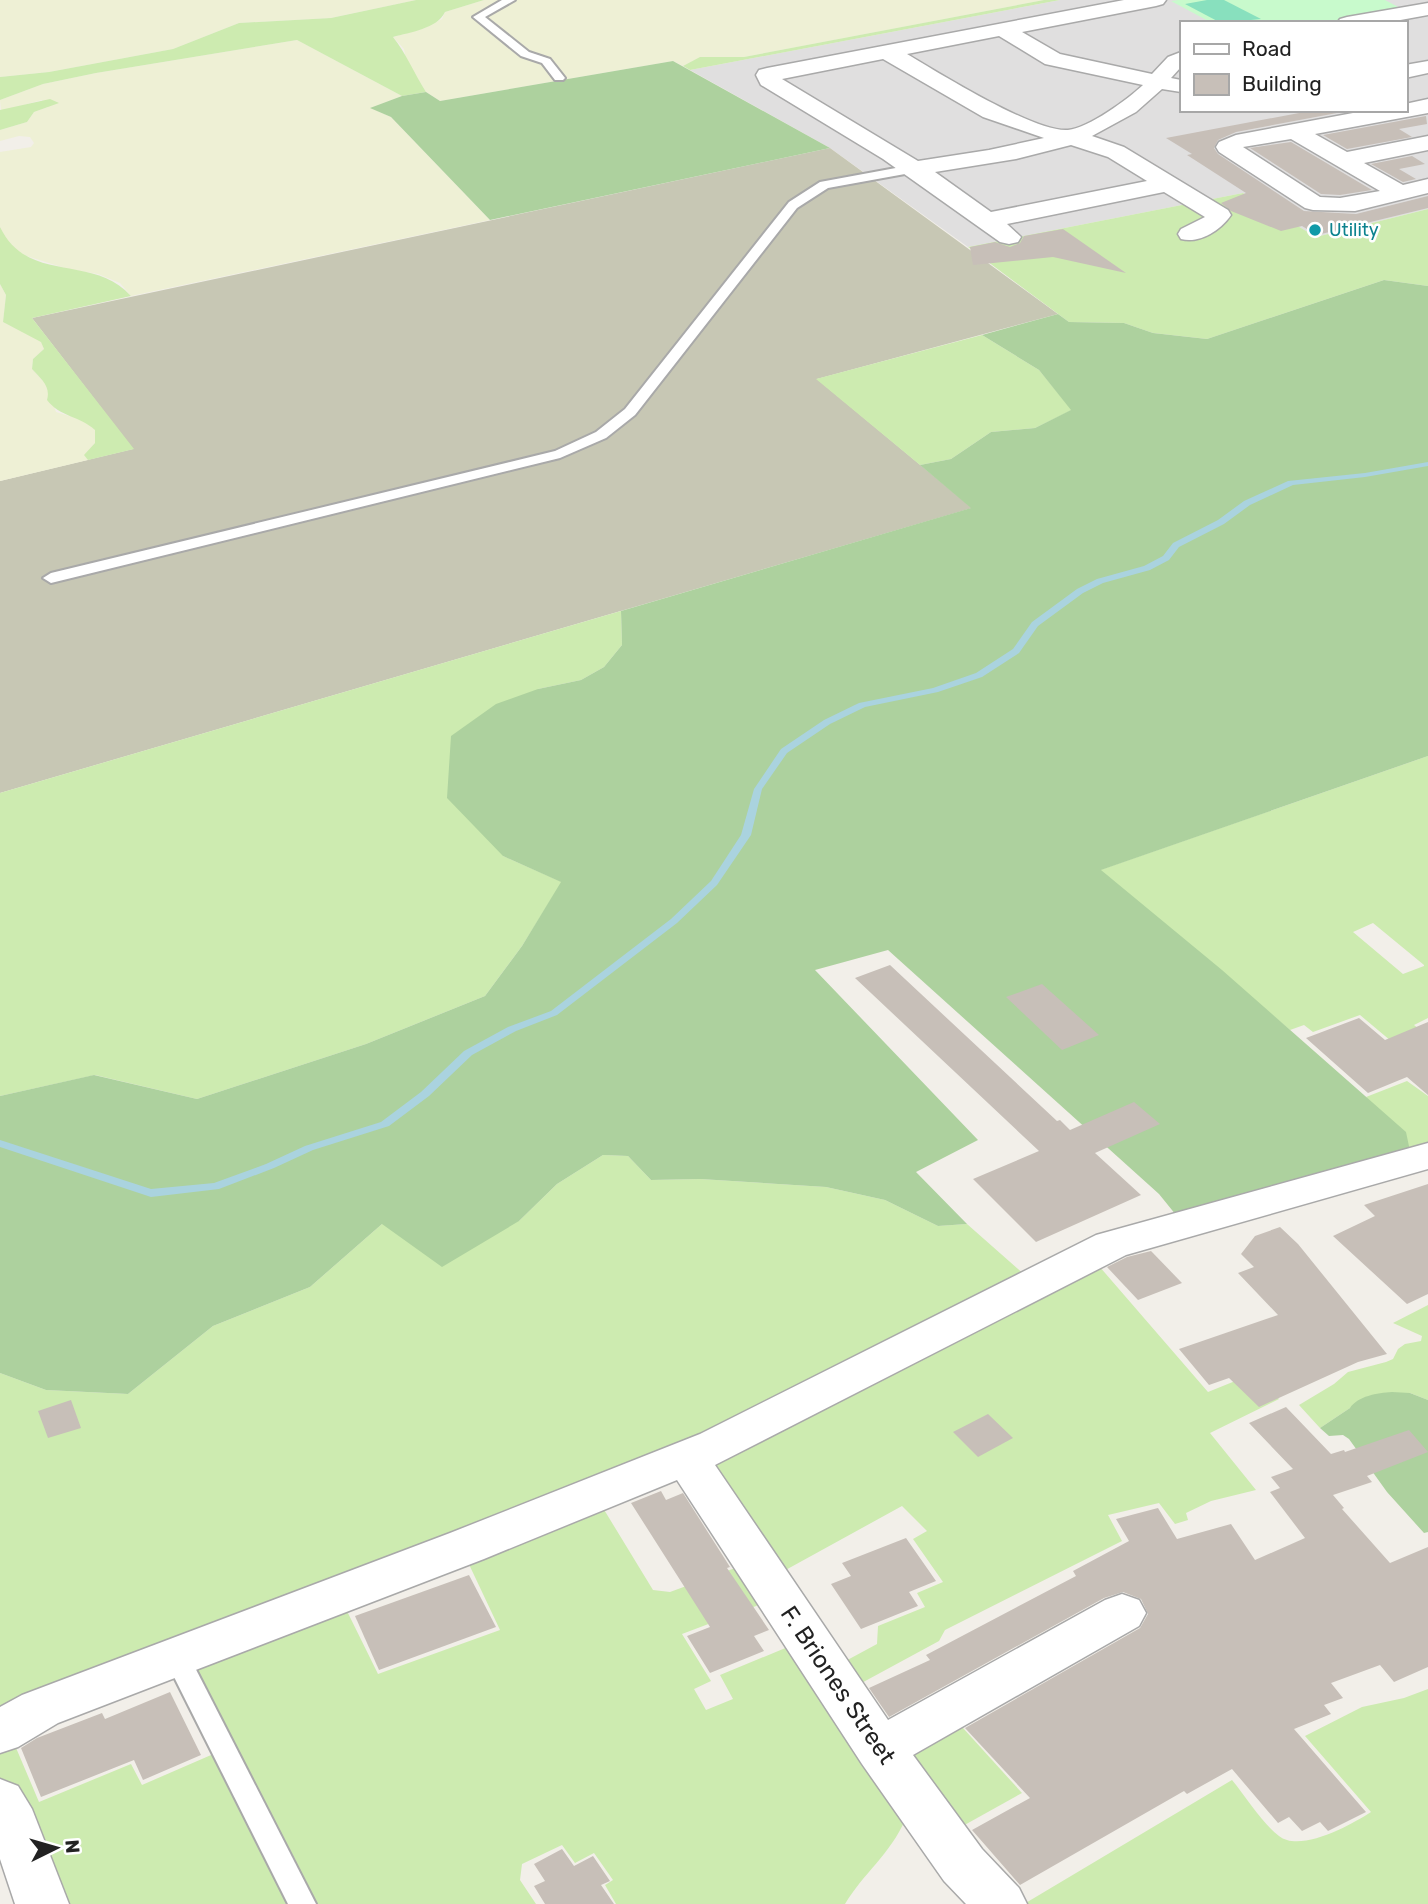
<svg xmlns="http://www.w3.org/2000/svg" width="1428" height="1904" font-family="Rubik,sans-serif">
	<style>
		.residential { fill: #e0dfdf; fill-rule: evenodd }
		.construction { fill: #c7c7b4 }
		.farmland { fill: #eef0d5 }
		.grass { fill: #cdebb0; fill-rule: evenodd }
		.forest { fill: #add19e }
		.park { fill: #c8facc }
		.pitch { fill: #88e0be }
		.lines { fill: none; stroke-linecap: round; stroke-linejoin: round }
		.stream { fill: #aad3df; fill-rule: evenodd }
		.building { fill: #c7bfb8 }
		.service-casing { stroke: #a9a9a9; stroke-width: 4 }
		.minor-casing { stroke: #a9a9a9; stroke-width: 3 }
		.service { fill: #fff; fill-rule: evenodd }
		.minor { fill: #fff; fill-rule: evenodd }
		.culture-dot { fill: #0f9aa8; stroke: #fff; stroke-width: 2.5 }
		.labels { text-anchor: middle; dominant-baseline: central; stroke-width: 5; stroke-linejoin: round; paint-order: stroke }
		.far-culture-label { font-size: 18px; fill: #0d838f; stroke: #fff; text-anchor: start }
		.near-street-label { font-size: 24px; fill: #222; stroke: #fff }
	</style>
	<rect width="100%" height="100%" fill="#f2efe9"/>
	<path class="residential" d="M 1060,0 L 1428,0 L 1428,209 L 1316,237 L 1243,193 L 968,247 L 830,148 L 690,70 ZM 1181,23 L 1405,23 L 1405,110 L 1181,110 Z"/>
	<path class="construction" d="M 830,148 L 1058,314 L 817,379 L 972,508 L 0,793 L 0,481 L 133,449 L 32,318 Z"/>
	<g class="farmland">
		<path d="M 0,0 L 416,0 L 331,18 L 239,23 L 173,49 L 49,72 L 0,77 Z"/>
		<path d="M 484,0 L 1044,0 L 744,57 L 701,57 L 683,66 L 673,61 L 440,101 L 426,92 L 406,60 L 404,49 L 393,37 L 425,28 L 442,19 L 445,12 Z"/>
		<path d="M 297,40 L 402,96 L 371,108 L 391,117 L 490,220 L 131,296 L 120,283 L 98,274 L 68,269 L 17,253 L 4,236 L 0,227 L 0,152 L 31,147 L 34,143 L 30,137 L 19,136 L 0,141 L 0,130 L 27,122 L 34,112 L 48,107 L 42,100 L 1,111 L 0,100 L 43,84 L 96,73 Z"/>
		<path d="M 0,284 L 6,295 L 3,322 L 41,341 L 44,349 L 33,359 L 32,369 L 46,384 L 56,412 L 86,421 L 95,430 L 95,443 L 85,455 L 88,460 L 0,481 Z"/>
	</g>
	<g class="grass">
		<path d="M 416,0 L 484,0 L 445,12 C 437,29 410,32 393,37 C 406,53 414,73 426,92 L 402,96 L 297,40 L 96,73 L 43,84 L 0,100 L 0,77 L 49,72 L 173,49 L 239,23 L 331,18 Z"/>
		<path d="M 1044,0 L 1060,0 L 690,70 L 683,66 L 700,57 L 744,57 Z"/>
		<path d="M 50,99 L 59,103 L 34,112 L 27,122 L 0,130 L 0,110 Z"/>
		<path d="M 1243,193 L 1316,237 L 1428,209 L 1428,286 L 1384,280 L 1207,339 L 1153,333 L 1124,323 L 1069,322 L 968,247 Z"/>
		<path d="M 0,227 C 28,285 93,253 131,296 L 32,318 L 134,449 L 88,460 L 84,455 L 95,443 L 95,430 C 80,416 60,417 47,400 C 51,386 41,379 32,369 L 33,359 L 44,349 L 41,342 L 3,322 L 6,295 L 0,284 Z"/>
		<path d="M 982,335 L 1039,370 L 1072,410 L 1035,428 L 991,432 L 951,459 L 920,465 L 816,379 Z"/>
		<path d="M 621,611 L 622,645 L 604,667 L 581,680 L 538,689 L 503,856 L 562,882 L 522,946 L 485,996 L 366,1044 L 197,1099 L 95,1075 L 0,1096 L 0,793 Z"/>
		<path d="M 1428,756 L 1428,1018 L 1414,1025 L 1428,1036 L 1428,1072 L 1360,1015 L 1313,1032 L 1304,1025 L 1290,1030 L 1100,870 ZM 1373,923 L 1424,965 L 1424,966 L 1403,974 L 1353,932 Z"/>
		<path d="M 1407,1081 L 1428,1096 L 1428,1146 L 1410,1151 L 1366,1097 Z"/>
		<path d="M 603,1155 L 628,1156 L 651,1180 L 700,1179 L 826,1187 L 885,1200 L 938,1226 L 967,1224 L 1026,1276 L 786,1400 L 0,1721 L 0,1373 L 46,1390 L 128,1394 L 213,1326 L 310,1287 L 382,1224 L 519,1221 L 557,1184 Z"/>
		<path d="M 1099,1266 L 1208,1392 L 1255,1373 L 1279,1399 L 1210,1433 L 1256,1490 L 1211,1501 L 1186,1513 L 1188,1520 L 1175,1524 L 1159,1503 L 1108,1515 L 1122,1541 L 945,1630 L 939,1641 L 856,1686 L 840,1664 L 877,1644 L 878,1626 L 925,1607 L 917,1593 L 943,1582 L 913,1539 L 927,1531 L 902,1506 L 782,1572 L 712,1461 Z"/>
		<path d="M 1428,1305 L 1428,1400 L 1410,1393 L 1350,1408 L 1320,1428 L 1299,1405 L 1334,1384 L 1348,1372 L 1386,1362 L 1393,1359 L 1398,1349 L 1405,1344 L 1421,1341 L 1422,1336 L 1393,1323 Z"/>
		<path d="M 603,1508 L 653,1590 L 670,1592 L 746,1564 L 769,1601 L 682,1634 L 711,1681 L 694,1689 L 706,1710 L 733,1699 L 720,1675 L 795,1644 L 905,1820 C 891,1853 863,1874 845,1904 L 616,1904 L 605,1885 L 613,1880 L 594,1853 L 575,1863 L 562,1845 L 522,1864 L 520,1880 L 536,1904 L 313,1904 L 295,1859 L 189,1664 L 343,1603 L 378,1674 L 500,1630 L 466,1558 Z"/>
		<path d="M 1428,1689 L 1428,1904 L 1024,1904 L 1232,1780 C 1247,1798 1261,1822 1279,1836 C 1300,1853 1351,1825 1371,1812 L 1305,1736 L 1362,1707 L 1404,1698 Z"/>
		<path d="M 953,1717 L 1022,1793 L 952,1832 L 900,1747 Z"/>
		<path d="M 11,1736 L 39,1802 L 131,1764 L 142,1785 L 218,1752 L 295,1904 L 49,1904 L 0,1784 L 0,1742 Z"/>
	</g>
	<g class="forest">
		<path d="M 673,61 L 830,148 L 490,220 L 391,117 L 370,108 L 402,96 L 426,92 L 440,101 Z"/>
		<path d="M 1384,280 L 1428,286 L 1428,756 L 1101,870 L 1222,970 L 1406,1132 L 1410,1151 L 1176,1215 L 1159,1194 L 888,950 L 815,970 L 978,1140 L 916,1172 L 967,1224 L 938,1226 L 885,1200 L 826,1187 L 700,1179 L 651,1180 L 628,1156 L 603,1155 L 557,1184 L 519,1221 L 442,1267 L 382,1224 L 310,1287 L 213,1326 L 128,1394 L 46,1390 L 0,1373 L 0,1096 L 94,1075 L 197,1099 L 366,1044 L 485,996 L 522,946 L 561,882 L 503,856 L 447,798 L 451,736 L 496,704 L 538,689 L 581,680 L 604,667 L 622,645 L 621,611 L 971,508 L 920,465 L 951,459 L 991,432 L 1035,428 L 1071,410 L 1039,370 L 982,335 L 1058,314 L 1069,322 L 1124,323 L 1153,333 L 1207,339 Z"/>
		<path d="M 1392,1392 L 1410,1393 L 1428,1400 L 1428,1532 L 1424,1533 L 1387,1492 L 1349,1439 L 1343,1435 L 1329,1436 L 1320,1428 L 1350,1408 C 1358,1396 1377,1393 1392,1392 Z"/>
	</g>
	<path class="park" d="M 1178,0 L 1385,0 L 1402,9 L 1321,23 L 1212,23 L 1171,1 Z"/>
	<path class="pitch" d="M 1207,0 L 1224,0 L 1261,19 L 1221,23 L 1185,4 Z"/>
	<g class="lines">
		<path class="stream" d="M 1428,462 L 1428,466 L 1365,477 L 1293,485 L 1250,505 L 1224,524 L 1179,547 L 1169,560 L 1150,570 L 1103,583 L 1083,593 L 1038,626 L 1019,653 L 982,677 L 938,692 L 865,707 L 830,724 L 787,753 L 762,789 L 751,835 L 717,885 L 677,923 L 557,1015 L 516,1031 L 472,1055 L 429,1096 L 389,1126 L 313,1150 L 274,1168 L 219,1189 L 151,1197 L 0,1147 L 0,1140 L 151,1189 L 214,1183 L 266,1164 L 305,1146 L 381,1122 L 421,1092 L 464,1051 L 508,1027 L 551,1011 L 671,919 L 711,881 L 741,835 L 754,789 L 781,749 L 824,720 L 859,703 L 933,688 L 976,673 L 1013,649 L 1032,622 L 1077,589 L 1097,579 L 1144,566 L 1163,556 L 1173,543 L 1218,520 L 1244,501 L 1288,481 L 1365,473 Z"/>
	</g>
	<g class="building">
		<path d="M 1315,110 L 1353,110 L 1236,132 L 1218,140 L 1214,148 L 1218,154 L 1304,211 L 1356,214 L 1428,196 L 1428,208 L 1317,235 L 1302,226 L 1281,231 L 1231,211 L 1221,203 L 1246,193 L 1187,155 L 1192,154 L 1166,138 Z"/>
		<path d="M 1426,116 L 1427,124 L 1399,129 L 1412,137 L 1347,149 L 1323,135 Z"/>
		<path d="M 1291,142 L 1372,190 L 1340,195 L 1321,194 L 1250,148 Z"/>
		<path d="M 1412,156 L 1425,164 L 1399,169 L 1416,179 L 1403,182 L 1371,164 Z"/>
		<path d="M 1063,229 L 1126,273 L 1053,257 L 973,265 L 970,247 L 995,242 L 1010,247 L 1020,243 L 1024,236 Z"/>
		<path d="M 890,965 L 1057,1121 L 1060,1120 L 1070,1130 L 1134,1102 L 1160,1124 L 1095,1153 L 1141,1195 L 1036,1242 L 973,1179 L 1039,1151 L 855,978 Z"/>
		<path d="M 1042,984 L 1099,1035 L 1062,1050 L 1006,997 Z"/>
		<path d="M 1359,1018 L 1385,1040 L 1428,1022 L 1428,1095 L 1407,1077 L 1368,1093 L 1306,1038 Z"/>
		<path d="M 1428,1184 L 1428,1294 L 1407,1304 L 1333,1236 L 1375,1216 L 1364,1205 Z"/>
		<path d="M 1280,1227 L 1298,1244 L 1387,1354 L 1358,1362 L 1259,1407 L 1229,1378 L 1209,1385 L 1179,1349 L 1278,1315 L 1238,1273 L 1254,1267 L 1241,1254 L 1255,1236 Z"/>
		<path d="M 1151,1251 L 1182,1283 L 1138,1300 L 1107,1267 L 1127,1257 Z"/>
		<path d="M 71,1400 L 81,1428 L 48,1438 L 38,1411 Z"/>
		<path d="M 1286,1407 L 1331,1454 L 1344,1450 L 1345,1452 L 1409,1430 L 1428,1452 L 1367,1476 L 1372,1482 L 1333,1495 L 1344,1508 L 1342,1509 L 1390,1563 L 1428,1547 L 1428,1667 L 1394,1682 L 1380,1665 L 1331,1683 L 1343,1698 L 1324,1705 L 1331,1714 L 1294,1729 L 1366,1812 L 1328,1831 L 1320,1822 L 1302,1831 L 1289,1817 L 1278,1823 L 1232,1769 L 1187,1794 L 1184,1791 L 1020,1885 L 972,1830 L 1030,1798 L 965,1728 L 1140,1628 L 1148,1614 L 1141,1599 L 1123,1592 L 1104,1598 L 889,1717 L 869,1688 L 930,1660 L 926,1655 L 1076,1576 L 1073,1571 L 1129,1541 L 1116,1519 L 1158,1508 L 1177,1539 L 1231,1524 L 1255,1560 L 1305,1538 L 1270,1492 L 1280,1488 L 1271,1477 L 1293,1469 L 1249,1423 Z"/>
		<path d="M 988,1414 L 1013,1438 L 978,1457 L 953,1432 Z"/>
		<path d="M 661,1491 L 666,1500 L 683,1493 L 730,1567 L 727,1568 L 769,1630 L 754,1636 L 764,1651 L 710,1673 L 687,1636 L 710,1627 L 631,1503 Z"/>
		<path d="M 906,1538 L 936,1581 L 909,1592 L 918,1606 L 861,1629 L 831,1584 L 851,1576 L 842,1563 Z"/>
		<path d="M 469,1575 L 496,1627 L 379,1670 L 355,1616 Z"/>
		<path d="M 170,1692 L 201,1755 L 143,1780 L 134,1760 L 41,1797 L 21,1748 L 37,1738 L 102,1713 L 105,1719 Z"/>
		<path d="M 562,1849 L 574,1866 L 593,1856 L 610,1881 L 601,1885 L 614,1904 L 545,1904 L 534,1886 L 545,1881 L 534,1864 Z"/>
	</g>
	<g class="lines">
		<defs>
			<g id="service">
				<path d="M 502,0 L 515,0 L 485,17 L 529,52 L 550,59 L 565,78 L 563,80 L 555,80 L 542,63 L 521,56 L 473,17 Z"/>
				<path d="M 912,165 L 916,166 L 916,172 L 828,188 L 797,208 L 635,415 L 606,438 L 560,458 L 51,583 L 43,578 L 51,573 L 555,451 L 596,432 L 625,409 L 789,202 L 820,182 Z"/>
				<path d="M 177,1647 L 186,1650 L 316,1904 L 288,1904 L 164,1657 L 168,1650 Z"/>
			</g>
			<g id="minor">
				<path d="M 1124,0 L 1166,0 L 1163,4 L 1156,6 L 1022,32 L 1060,54 L 1152,74 L 1168,57 L 1181,52 L 1181,67 L 1171,78 L 1181,80 L 1181,92 L 1162,89 L 1136,112 L 1092,136 L 1124,147 L 1228,210 L 1231,215 C 1221,230 1200,244 1181,239 L 1178,234 L 1181,229 L 1205,217 L 1164,192 L 1007,224 L 1021,237 L 1018,242 L 1009,244 L 1000,242 L 883,159 L 761,85 L 756,75 L 759,70 L 767,68 ZM 999,36 L 1045,64 L 1143,85 C 1128,99 1089,128 1068,130 C 1035,133 939,73 907,54 ZM 883,59 L 983,117 L 1044,138 L 989,150 L 918,161 L 782,79 ZM 1071,145 L 1108,157 L 1147,181 L 991,212 L 935,172 L 1016,159 Z"/>
				<path d="M 1428,3 L 1428,15 L 1384,23 L 1337,23 L 1340,19 L 1347,17 Z"/>
				<path d="M 1428,61 L 1428,73 L 1405,78 L 1405,65 Z"/>
				<path d="M 1428,99 L 1428,113 L 1315,134 L 1347,152 L 1428,136 L 1428,150 L 1364,163 L 1403,185 L 1428,179 L 1428,193 L 1355,211 L 1313,210 L 1305,208 L 1219,152 L 1216,147 L 1219,142 L 1236,135 L 1369,110 L 1405,110 L 1405,104 ZM 1291,139 L 1380,191 L 1340,198 L 1320,197 L 1243,147 Z"/>
				<path d="M 1428,1143 L 1428,1169 L 1126,1255 L 715,1465 L 888,1720 L 1105,1600 L 1122,1594 L 1139,1600 L 1146,1613 L 1139,1626 L 913,1755 L 982,1849 L 1019,1888 L 1027,1904 L 966,1904 L 944,1881 L 862,1764 L 677,1480 L 484,1559 L 58,1723 L 18,1747 L 0,1753 L 0,1707 L 22,1695 L 450,1533 L 700,1434 L 1096,1235 Z"/>
				<path d="M 0,1779 L 18,1786 L 32,1809 L 69,1904 L 15,1904 L 0,1859 Z"/>
			</g>
		</defs>
		<use href="#service" class="service-casing"/>
		<use href="#minor" class="minor-casing"/>
		<use href="#service" class="service"/>
		<use href="#minor" class="minor"/>
	</g>
	<circle class="culture-dot" cx="1315" cy="230" r="7"/>
	<g class="labels">
		<g class="far-culture-label">
			<text x="1329" y="230">Utility</text>
		</g>
		<g class="near-street-label">
			<text transform="translate(838 1685) rotate(56)">F. Briones Street</text>
		</g>
	</g>
	<rect x="1180" y="21" width="228" height="91" fill="#ffffff" stroke="#a7a7a7" stroke-width="2"/>
	<rect x="1194" y="44" width="35" height="10" fill="#ffffff" stroke="#a7a7a7" stroke-width="2"/>
	<text x="1242" y="56" font-size="21" fill="#222222">Road</text>
	<rect x="1194" y="74" width="35" height="21" fill="#c7bfb8" stroke="#a7a7a7" stroke-width="2"/>
	<text x="1242" y="91" font-size="21" fill="#222222">Building</text>
	<g transform="translate(56 1848) rotate(85)" stroke="#ffffff" stroke-width="5" paint-order="stroke">
	<path d="M0-5L12 26L0 18L-12 26Z" fill="#222222"/>
	<text y="-10" font-size="19" font-weight="bold" text-anchor="middle" fill="#222222">N</text>
	</g>
</svg>
